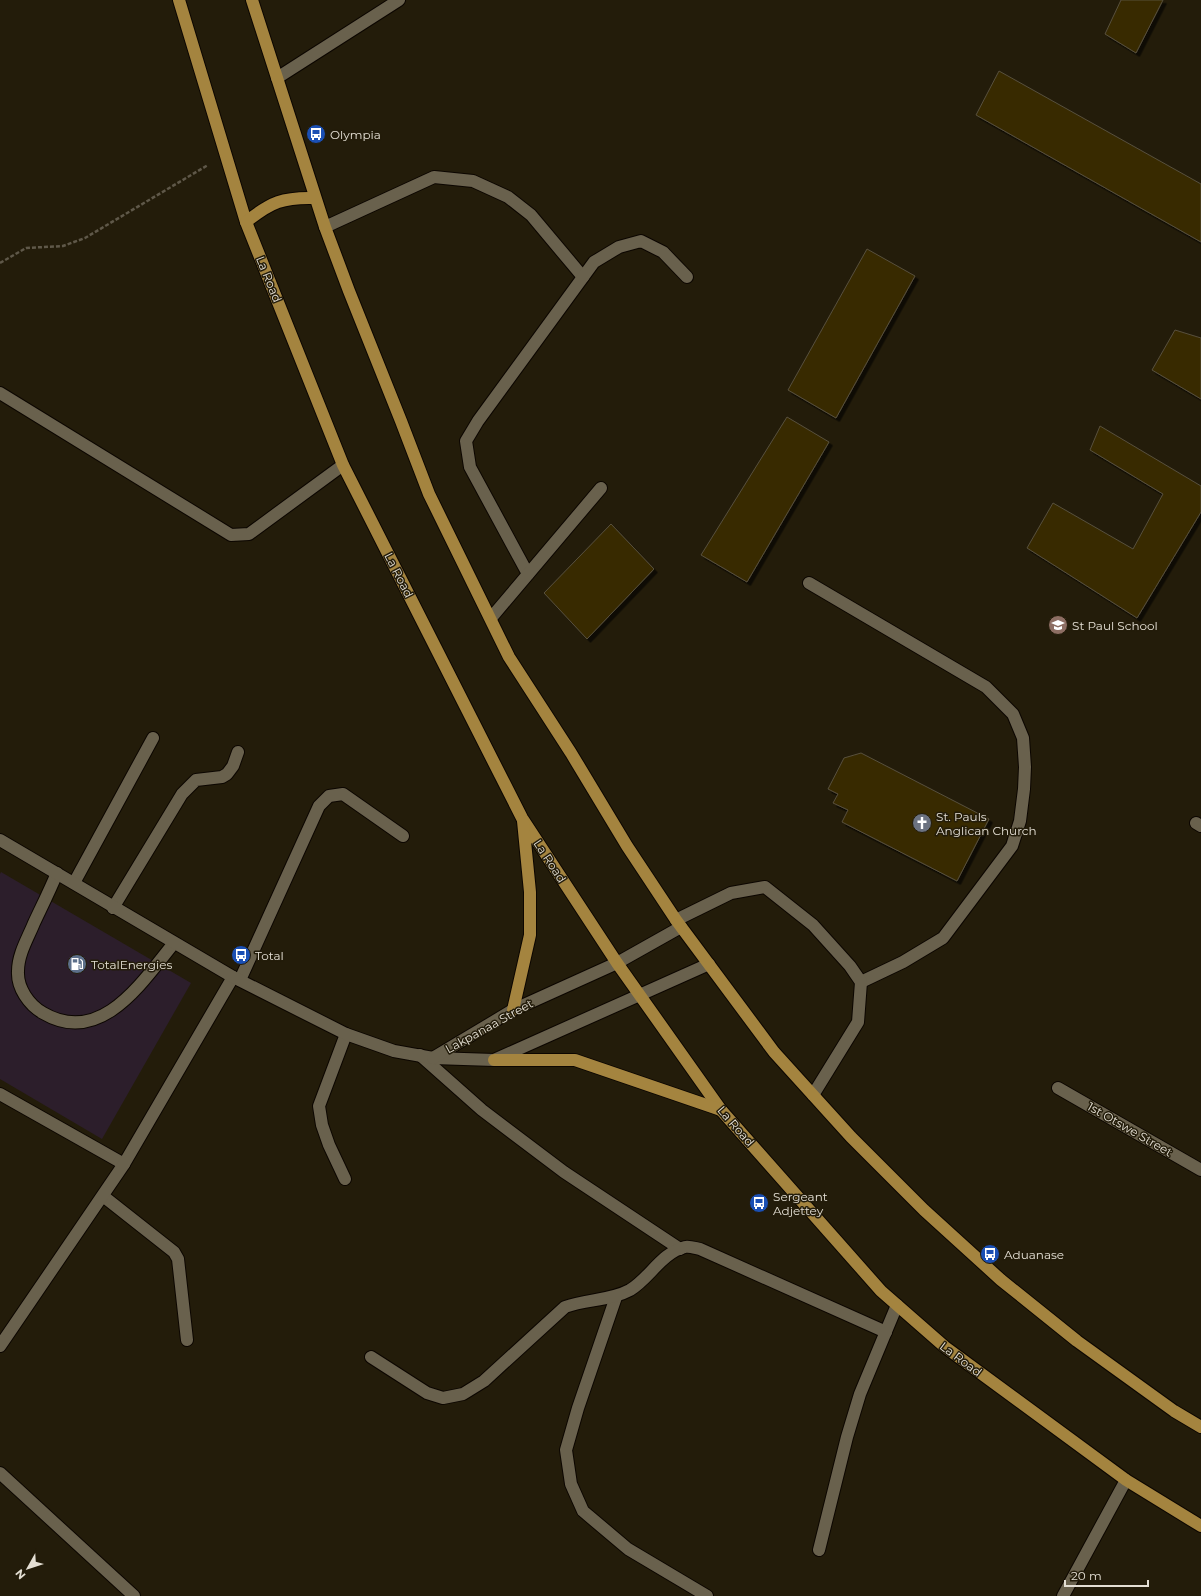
<svg xmlns="http://www.w3.org/2000/svg" width="1201" height="1596" font-family="Montserrat,sans-serif">
	<style>
		.commercial { fill: #2c1e2b }
		.building { fill: #372a02; stroke: #58503d; filter: url(#shadow) }
		.lines { fill: none; stroke-linecap: round; stroke-linejoin: round }
		.lane-casing { stroke: #0c0600; stroke-width: 14 }
		.street-casing { stroke: #0c0600; stroke-width: 14 }
		.secondary-casing { stroke: #0c0600; stroke-width: 14 }
		.primary-casing { stroke: #0c0600; stroke-width: 14 }
		.path { stroke: #5f5849; stroke-width: 2.5; stroke-dasharray: 4 2; stroke-linecap: butt }
		.lane { stroke: #69614d; stroke-width: 12 }
		.street { stroke: #69614d; stroke-width: 12 }
		.secondary { stroke: #69614d; stroke-width: 12 }
		.primary { stroke: #a4843f; stroke-width: 12 }
		.labels { text-anchor: middle; dominant-baseline: central; stroke-width: 3; stroke-linejoin: round; paint-order: stroke }
		.poi-label { font-size: 12px; fill: #e4dfd4; stroke: #231c0a; text-anchor: start }
		.street-label { font-size: 12px; fill: #e4dfd4; stroke: #231c0a }
	</style>
	<defs>
		<filter id="shadow"><feDropShadow dx="3.5" dy="3.5" stdDeviation="0" flood-color="#0009"/></filter>
	</defs>
	<rect width="100%" height="100%" fill="#231c0a"/>
	<path class="commercial" d="M 1,872 L 191,983 L 102,1139 L 0,1079 L 0,874 Z"/>
	<g class="building">
		<path d="M 1121,0 L 1163,0 L 1136,53 L 1105,34 Z"/>
		<path d="M 999,71 L 1201,184 L 1201,242 L 976,115 Z"/>
		<path d="M 867,249 L 915,276 L 836,418 L 788,390 Z"/>
		<path d="M 1175,330 L 1201,338 L 1201,399 L 1152,370 Z"/>
		<path d="M 787,417 L 829,442 L 747,582 L 701,555 Z"/>
		<path d="M 1100,426 L 1201,486 L 1201,512 L 1137,618 L 1027,548 L 1053,503 L 1133,549 L 1163,494 L 1090,450 Z"/>
		<path d="M 611,524 L 654,569 L 587,639 L 544,593 Z"/>
		<path d="M 861,753 L 989,819 L 957,881 L 842,822 L 848,810 L 833,803 L 838,794 L 828,789 L 844,758 Z"/>
	</g>
	<g class="lines">
		<defs>
			<g id="lane">
				<path d="M 325,227 L 434,177 L 473,181 L 508,197 L 531,215 L 583,277"/>
				<path d="M 528,574 L 470,467 L 466,441 L 478,421 L 594,262 L 619,247 L 641,241 L 663,252 L 687,277"/>
				<path d="M 809,583 L 986,687 L 1013,714 L 1023,738 L 1025,767 L 1024,789 L 1020,821 L 1012,846 L 943,938 L 903,962 L 861,982"/>
				<path d="M 491,618 L 601,488"/>
				<path d="M 57,873 C 50,890 42,906 34,923 C 28,938 18,954 18,971 C 17,988 29,1005 43,1013 C 101,1047 142,982 174,943"/>
				<path d="M 74,883 L 153,738"/>
				<path d="M 113,908 L 182,794 L 196,780 L 222,777 L 227,774 L 233,766 L 238,752"/>
				<path d="M 676,920 L 731,893 L 765,887 L 813,925 L 850,966 L 861,982 L 858,1022 L 813,1095"/>
				<path d="M 240,980 L 319,806 L 329,796 L 343,794 L 403,836"/>
				<path d="M 420,1055 L 482,1110 L 564,1172 L 680,1249"/>
				<path d="M 345,1179 L 329,1145 L 322,1125 L 319,1106 L 346,1034"/>
			</g>
			<g id="street">
				<path d="M 277,78 L 399,0"/>
				<path d="M 0,393 L 231,535 L 249,534 L 343,465"/>
				<path d="M 1196,823 L 1201,826"/>
				<path d="M 1058,1088 L 1201,1170"/>
				<path d="M 0,1094 L 124,1164"/>
				<path d="M 103,1196 L 174,1252 L 178,1259 L 187,1340"/>
				<path d="M 616,1297 L 578,1408 L 566,1450 L 571,1484 L 583,1511 L 628,1549 L 707,1596"/>
				<path d="M 0,1346 L 124,1164 L 233,977"/>
				<path d="M 371,1357 L 427,1393 L 443,1398 L 463,1394 L 484,1381 L 565,1307 C 586,1299 610,1301 630,1290 C 650,1278 661,1253 685,1247 C 689,1246 695,1248 700,1249 L 886,1332"/>
				<path d="M 0,1473 L 134,1596"/>
				<path d="M 819,1550 L 847,1437 L 860,1394 L 897,1305"/>
				<path d="M 1063,1596 L 1126,1480"/>
			</g>
			<g id="secondary">
				<path d="M 0,840 L 233,977 L 346,1034 L 394,1051 L 433,1058 L 494,1060 L 709,964"/>
				<path d="M 433,1058 L 513,1010 L 617,963 L 681,927"/>
			</g>
			<g id="primary">
				<path d="M 179,0 L 246,222 L 343,465 L 522,818 L 617,963 L 721,1110 L 881,1291 L 945,1347 L 1126,1480 L 1201,1526"/>
				<path d="M 252,0 L 325,227 L 349,291 L 401,421 L 429,494 L 509,657 L 571,753 L 627,846 L 676,920 L 774,1052 L 851,1137 L 924,1210 L 1001,1280 L 1077,1341 L 1174,1411 L 1201,1427"/>
				<path d="M 246,222 C 271,202 283,197 315,198"/>
				<path d="M 513,1010 L 530,935 L 530,892 L 523,821"/>
				<path d="M 494,1060 L 575,1060 L 721,1110"/>
			</g>
		</defs>
		<use href="#lane" class="lane-casing"/>
		<use href="#street" class="street-casing"/>
		<use href="#secondary" class="secondary-casing"/>
		<use href="#primary" class="primary-casing"/>
		<path class="path" d="M 0,263 L 26,248 L 63,246 L 85,238 L 208,165"/>
		<use href="#lane" class="lane"/>
		<use href="#street" class="street"/>
		<use href="#secondary" class="secondary"/>
		<use href="#primary" class="primary"/>
	</g>
	<defs>
		<symbol id="bus-disc" viewBox="-11 -11 22 22"><circle r="9.5" fill="#1a4fb4" stroke="#231c0a"/><path d="M-5-6H5V4H4V6H2V4H-2V6H-4V4H-5ZM-3.5-4V0h7V-4ZM-3.5 1.2v1.5H-2V1.2ZM2 1.2v1.5H3.5V1.2Z" fill="#fff"/></symbol>
		<symbol id="school-disc" viewBox="-11 -11 22 22"><circle r="9.5" fill="#8d6e63" stroke="#231c0a"/><path d="M0-5L7-2L0 1L-7-2ZM-4 1L0 2.5L4 1V4Q0 6-4 4Z" fill="#fff"/></symbol>
		<symbol id="church-disc" viewBox="-11 -11 22 22"><circle r="9.5" fill="#6b7280" stroke="#231c0a"/><path d="M-1.2-6h2.4v3.5h3.3v2.4h-3.3V6h-2.4V-.1h-3.3v-2.4h3.3Z" fill="#fff"/></symbol>
		<symbol id="fuel-disc" viewBox="-11 -11 22 22"><circle r="9.5" fill="#5c6f8a" stroke="#231c0a"/><path d="M-5.5-6h7V0h2V4h1.3V-2.5L3-4.5l.8-.8L6-3V5H2.5V1h-1V6h-7ZM-4.2-4.7v3.2H.2V-4.7Z" fill="#fff"/></symbol>
	</defs>
	<g fill-rule="evenodd">
		<use href="#bus-disc" x="305" y="123" width="22" height="22"/>
		<use href="#school-disc" x="1047" y="614" width="22" height="22"/>
		<use href="#church-disc" x="911" y="812" width="22" height="22"/>
		<use href="#bus-disc" x="230" y="944" width="22" height="22"/>
		<use href="#fuel-disc" x="66" y="953" width="22" height="22"/>
		<use href="#bus-disc" x="748" y="1192" width="22" height="22"/>
		<use href="#bus-disc" x="979" y="1243" width="22" height="22"/>
	</g>
	<g class="labels">
		<g class="poi-label">
			<text x="330" y="134">Olympia</text>
			<text x="1072" y="625">St Paul School</text>
			<text x="936" y="816">St. Pauls<tspan x="936" dy="14">Anglican Church</tspan></text>
			<text x="255" y="955">Total</text>
			<text x="91" y="964">TotalEnergies</text>
			<text x="773" y="1196">Sergeant<tspan x="773" dy="14">Adjettey</tspan></text>
			<text x="1004" y="1254">Aduanase</text>
		</g>
		<g class="street-label">
			<text transform="translate(269 279) rotate(68)">La Road</text>
			<text transform="translate(399 575) rotate(63)">La Road</text>
			<text transform="translate(550 861) rotate(57)">La Road</text>
			<text transform="translate(489 1026) rotate(-29)">Lakpanaa Street</text>
			<text transform="translate(736 1126) rotate(49)">La Road</text>
			<text transform="translate(1130 1129) rotate(30)">1st Otswe Street</text>
			<text transform="translate(961 1359) rotate(37)">La Road</text>
		</g>
	</g>
	<g transform="translate(28 1568) rotate(231)" stroke="#231c0a" stroke-width="3" paint-order="stroke">
	<path d="M0-3L7 15L0 10L-7 15Z" fill="#e4dfd4"/>
	<text y="-6" font-size="11" font-weight="bold" text-anchor="middle" fill="#e4dfd4">N</text>
	</g>
	<path d="M1065 1580v6h83v-6" fill="none" stroke="#e4dfd4" stroke-width="2"/>
	<text x="1071" y="1580" font-size="12" fill="#e4dfd4" stroke="#231c0a" stroke-width="3" paint-order="stroke">20 m</text>
</svg>
